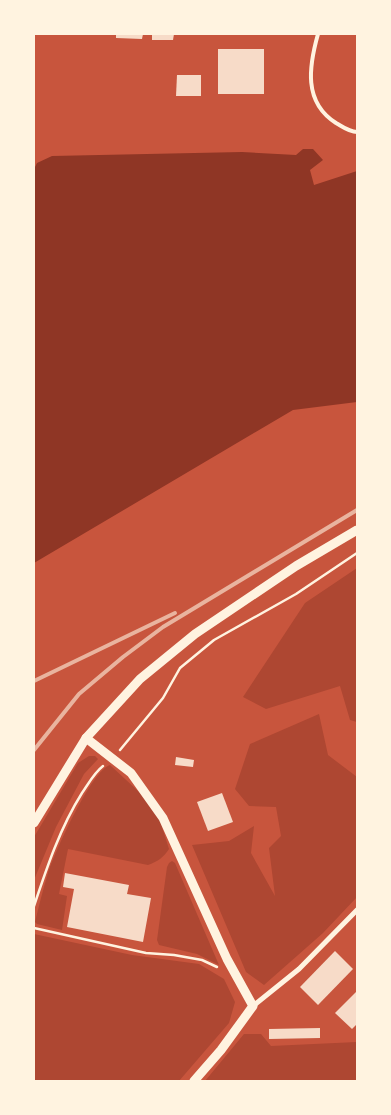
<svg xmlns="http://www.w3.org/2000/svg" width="391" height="1115" font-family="Roboto,sans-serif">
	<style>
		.green { fill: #ae4732 }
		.water { fill: #8f3625 }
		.building { fill: #f7dbc8 }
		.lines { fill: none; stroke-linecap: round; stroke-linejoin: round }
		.path { stroke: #fff3e0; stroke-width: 2.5 }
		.service { stroke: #fff3e0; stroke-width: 4 }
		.minor { stroke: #fff3e0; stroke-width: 5 }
		.tertiary { stroke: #fff3e0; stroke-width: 9 }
		.rail { stroke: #e9b49f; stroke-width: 4 }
	</style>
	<rect width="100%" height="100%" fill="#c8553d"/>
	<g class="green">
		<path d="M 357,568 L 357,722 L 350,720 L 340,686 L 266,709 L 243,697 L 305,603 Z"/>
		<path d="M 319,714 L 328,755 L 357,777 L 357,897 L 323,933 L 264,985 L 246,972 L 192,845 L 229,841 L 254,826 L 251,853 L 275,896 L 269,848 L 281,836 L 276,807 L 249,806 L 235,789 L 250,744 Z"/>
		<path d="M 89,756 L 95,756 L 98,759 L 84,774 L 56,827 L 34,880 L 34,837 L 78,763 Z"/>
		<path d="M 110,765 L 152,804 L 158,814 L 169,849 C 164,857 157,862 148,865 L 68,849 L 59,894 L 67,896 L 62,930 L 37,924 L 35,922 C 39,906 43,889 48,873 C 55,852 91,771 110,765 Z"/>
		<path d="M 172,861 L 175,863 L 219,965 L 197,954 L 159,945 L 157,940 L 167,867 L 169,863 Z"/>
		<path d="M 34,934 L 132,955 L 199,964 L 224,979 L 235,1002 L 229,1023 L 179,1081 L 34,1081 Z"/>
		<path d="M 244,1034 L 261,1034 L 271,1046 L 357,1042 L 357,1081 L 205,1081 Z"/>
	</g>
	<path class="water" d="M 303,149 L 313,149 L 323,160 L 310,170 L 314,185 L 357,171 L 357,402 L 293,410 L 34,563 L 34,169 L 37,163 L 52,156 L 242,152 L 296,155 Z"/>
	<g class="building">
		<path d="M 116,34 L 143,34 L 142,39 L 116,38 Z"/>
		<path d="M 152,34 L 174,34 L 173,40 L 152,40 Z"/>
		<rect x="218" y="49" width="46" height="45"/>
		<path d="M 177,75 L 201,75 L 201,96 L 176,96 Z"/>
		<path d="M 176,757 L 194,760 L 193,767 L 175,765 Z"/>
		<path d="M 222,793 L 233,822 L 208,831 L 197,802 Z"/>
		<path d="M 65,873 L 129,885 L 127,894 L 151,898 L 143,942 L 67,927 L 74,889 L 63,887 Z"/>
		<path d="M 335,951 L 353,969 L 318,1005 L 300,987 Z"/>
		<path d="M 357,991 L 357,1024 L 352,1029 L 335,1013 Z"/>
		<path d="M 320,1028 L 320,1038 L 269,1039 L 269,1029 Z"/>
	</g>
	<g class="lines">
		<g class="path">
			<path d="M 120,750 L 163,698 L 180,668 L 214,640 L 296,594 L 357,553"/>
			<path d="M 34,906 C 47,867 60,828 82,793 C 89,783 94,773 103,766"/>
			<path d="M 34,928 L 146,953 L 174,955 L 202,960 L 217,967"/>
		</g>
		<path class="service" d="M 318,34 C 309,66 303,102 336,123 C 343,127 349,132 357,132"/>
		<path class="minor" d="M 253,1006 L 299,969 L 357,910"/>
		<g class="tertiary">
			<path d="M 86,738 L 131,773 L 163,818 L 227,959 L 253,1006 L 221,1050 L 194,1081"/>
			<path d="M 34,823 L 86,738 L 140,679 L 195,634 L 296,566 L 357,530"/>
		</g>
		<g class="rail">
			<path d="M 34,681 L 175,613"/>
			<path d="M 34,750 L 79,694 L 123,657 L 163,627 L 357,510"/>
		</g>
	</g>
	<rect width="391" height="1115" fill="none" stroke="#fff3e0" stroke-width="70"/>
</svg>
